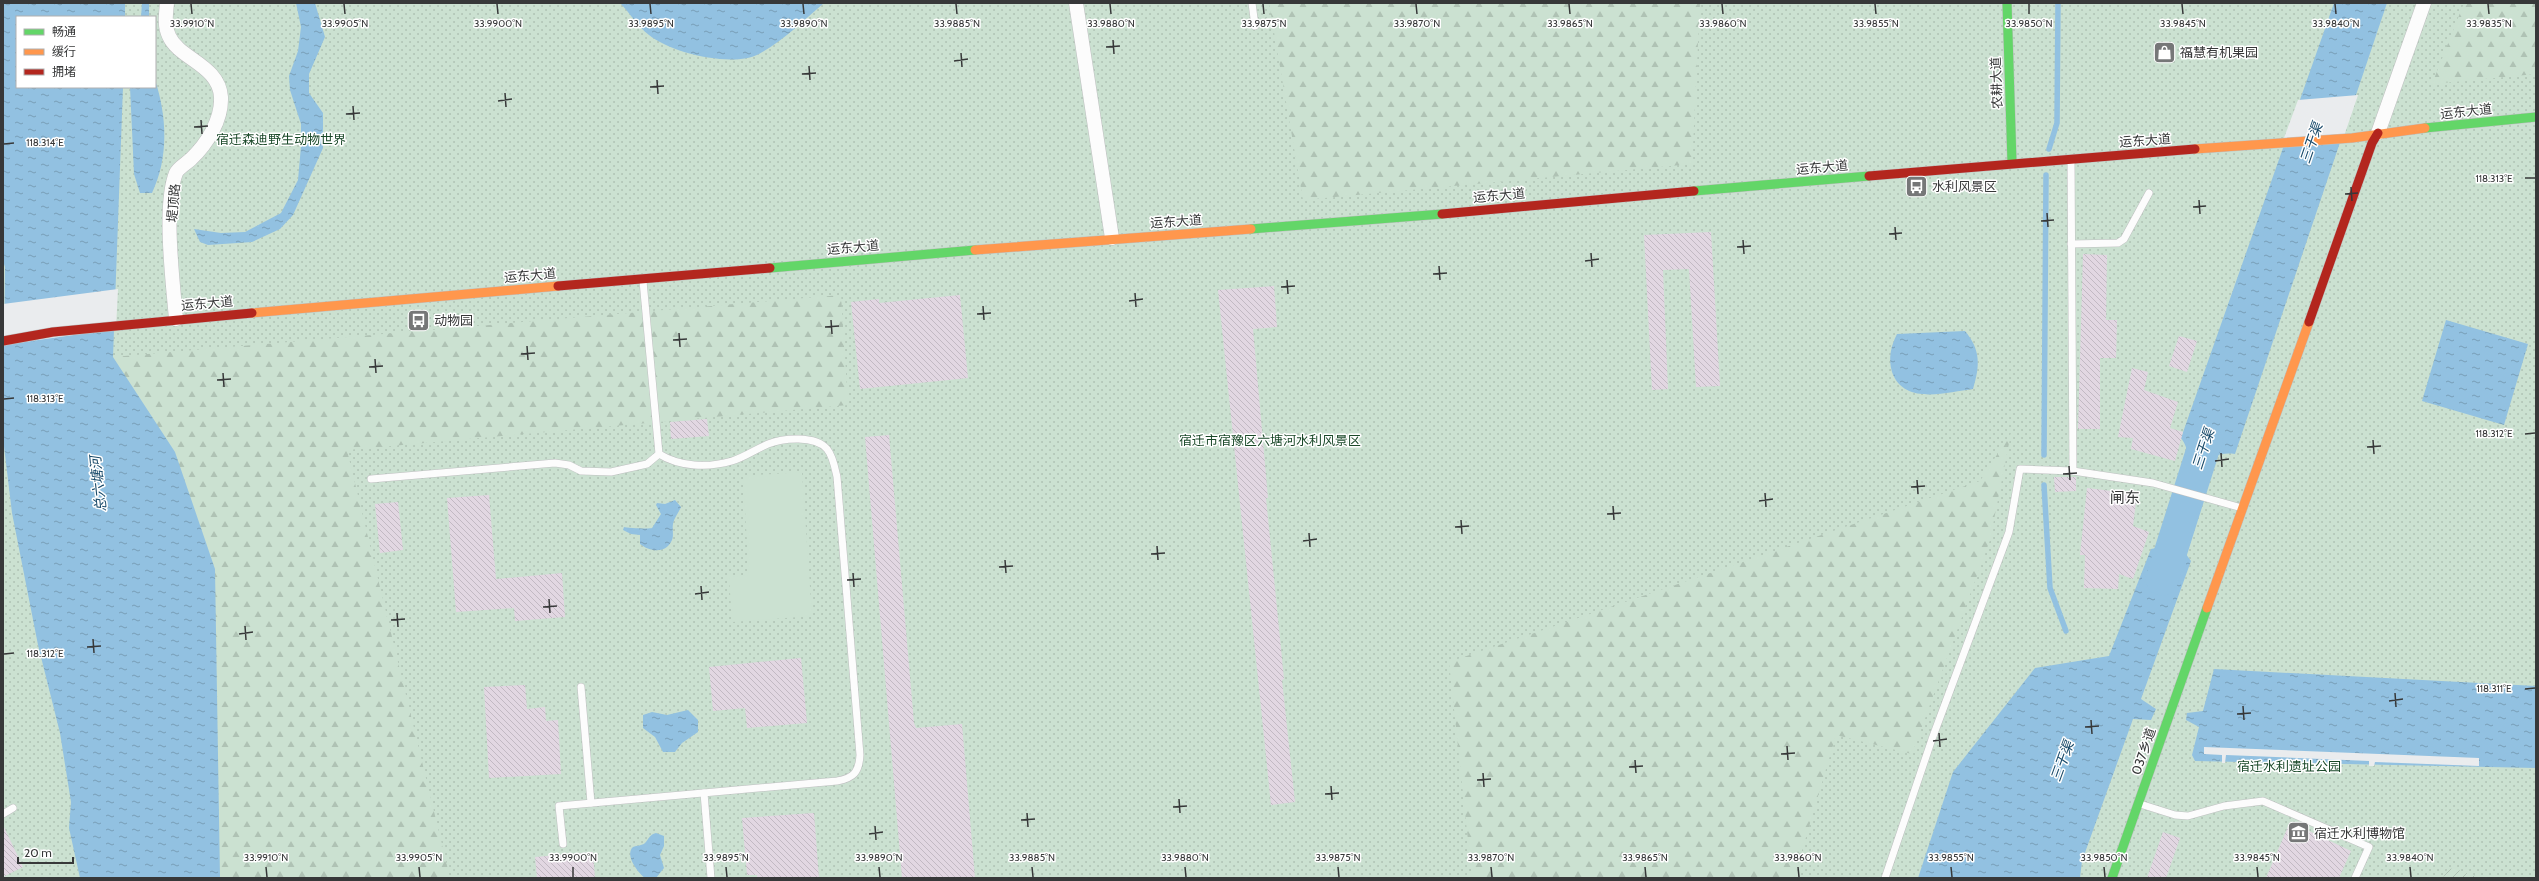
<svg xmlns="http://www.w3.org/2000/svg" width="2539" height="881" font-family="Cabin,'Noto Sans SC',sans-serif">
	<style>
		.grass { fill: url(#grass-dots); fill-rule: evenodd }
		.forest { fill: url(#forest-firs) }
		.garden { fill: url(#garden-furrows) }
		.pitch { fill: #cbe1d1 }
		.water { fill: url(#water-ripples) }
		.pier { fill: #eaecee }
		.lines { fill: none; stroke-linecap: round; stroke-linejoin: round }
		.stream { stroke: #92c1e1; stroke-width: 5.5 }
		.river { stroke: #92c1e1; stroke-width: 33 }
		.building { fill: url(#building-back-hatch) }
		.lane-casing { stroke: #bfc0c1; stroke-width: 8 }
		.street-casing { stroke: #bfc0c1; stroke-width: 15 }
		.fast-casing { stroke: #bfc0c1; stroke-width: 10 }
		.slow-casing { stroke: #bfc0c1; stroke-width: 10 }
		.jam-casing { stroke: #bfc0c1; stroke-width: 10 }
		.lane { stroke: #fcfcfc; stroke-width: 7 }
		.street { stroke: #fcfcfc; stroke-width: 14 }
		.fast { stroke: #63d668; stroke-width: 9 }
		.slow { stroke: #ff974d; stroke-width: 9 }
		.jam { stroke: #b3261e; stroke-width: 9 }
		.ticks { fill: none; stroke: #373839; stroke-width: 1.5 }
		.labels { text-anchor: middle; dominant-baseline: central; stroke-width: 3; stroke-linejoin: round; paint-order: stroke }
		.poi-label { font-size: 13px; fill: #373839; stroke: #fff; text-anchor: start }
		.street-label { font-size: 13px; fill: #373839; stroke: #fff }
		.park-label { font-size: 13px; fill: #194828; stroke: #fff }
		.water-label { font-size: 14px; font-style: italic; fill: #174969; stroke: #fff }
		.quarter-label { font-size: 15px; fill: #373839; stroke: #fff }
		.ticks-label { font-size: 10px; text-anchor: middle; fill: #373839; stroke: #fff; stroke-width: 3; stroke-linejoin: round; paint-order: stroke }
	</style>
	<defs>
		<pattern id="grass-dots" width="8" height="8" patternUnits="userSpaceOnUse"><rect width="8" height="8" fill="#cbe1d1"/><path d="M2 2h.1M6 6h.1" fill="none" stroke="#afc2b4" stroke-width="1.8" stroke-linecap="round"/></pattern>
		<pattern id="forest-firs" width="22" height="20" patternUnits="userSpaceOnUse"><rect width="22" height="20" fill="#cbe1d1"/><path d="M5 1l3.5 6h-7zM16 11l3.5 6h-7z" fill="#afc2b4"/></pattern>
		<pattern id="garden-furrows" width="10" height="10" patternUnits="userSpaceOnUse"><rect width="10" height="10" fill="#cbe1d1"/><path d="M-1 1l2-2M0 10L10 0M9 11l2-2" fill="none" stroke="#afc2b4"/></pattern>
		<pattern id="water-ripples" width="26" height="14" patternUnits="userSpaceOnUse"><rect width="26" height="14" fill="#92c1e1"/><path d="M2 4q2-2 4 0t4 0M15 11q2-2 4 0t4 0" fill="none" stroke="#789eb7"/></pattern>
		<pattern id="building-back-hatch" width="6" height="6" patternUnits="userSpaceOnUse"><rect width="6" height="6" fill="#e2d7e2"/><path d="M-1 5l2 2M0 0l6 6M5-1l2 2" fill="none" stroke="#c2b9c3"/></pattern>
	</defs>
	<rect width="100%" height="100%" fill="#eaecee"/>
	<path class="grass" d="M 3,3 L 2536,3 L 2536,878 L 3,878 ZM 17,17 L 155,17 L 155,87 L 17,87 Z"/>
	<g class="forest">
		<path d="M 1269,3 L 1700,3 L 1692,164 L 1303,200 Z"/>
		<path d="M 2464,3 L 2536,3 L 2536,74 L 2432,84 Z"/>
		<path d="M 841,295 L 848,405 L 347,450 L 450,878 L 220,878 L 216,661 L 113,357 Z"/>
		<path d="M 2011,433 L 1990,540 L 1912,754 L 1836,735 L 1794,878 L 1472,878 L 1449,662 L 1980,481 Z"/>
	</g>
	<path class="garden" d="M 2454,868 L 2470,875 L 2490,878 L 2443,878 L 2447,870 Z"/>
	<path class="pitch" d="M 802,472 L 812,616 L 732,622 L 729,577 L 749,575 L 743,476 Z"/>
	<g class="water">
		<path d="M 3,3 L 125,3 L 125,17 L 17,17 L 17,87 L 123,87 L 113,357 L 175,452 L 215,569 L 220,878 L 80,878 L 69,828 L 71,802 L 60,733 L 38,645 L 12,513 L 3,438 L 5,267 L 3,261 Z"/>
		<path d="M 142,3 L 149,3 L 149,17 L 141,17 Z"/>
		<path d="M 296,3 L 315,3 L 325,37 L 309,74 L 309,93 L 323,113 L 323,148 L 293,215 L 280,229 L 252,242 L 208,245 L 200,242 L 194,229 L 221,233 L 245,232 L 281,213 L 298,180 L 301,146 L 301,124 L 290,90 L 289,76 L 298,51 L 301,27 Z"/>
		<path d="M 620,3 L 824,3 C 803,21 784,40 759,54 C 733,68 671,53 649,35 C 638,27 630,13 620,3 Z"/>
		<path d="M 2334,3 L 2387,3 L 2235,454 C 2209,451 2206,465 2198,485 L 2182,480 C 2187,464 2192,453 2181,438 Z"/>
		<path d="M 155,80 C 167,116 169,158 152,193 L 140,193 L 134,174 L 130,87 L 155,87 Z"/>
		<path d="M 2446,320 L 2528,344 L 2504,425 L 2422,401 Z"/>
		<path d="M 1965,331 C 1981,350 1980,366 1973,389 C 1947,392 1904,406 1892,372 C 1888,358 1891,346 1897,334 Z"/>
		<path d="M 675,500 L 681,507 C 679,512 674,518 673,524 C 672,529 674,535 672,540 C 666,554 650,552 640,544 L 640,535 L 631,534 L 623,530 L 624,527 C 626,528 650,529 652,528 L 661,514 L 656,505 L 657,503 L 665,504 Z"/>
		<path d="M 2173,535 L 2182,538 L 2183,550 L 2191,561 L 2141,699 L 2156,709 L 2151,720 L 2133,719 L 2082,861 L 2080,878 L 1918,878 L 1953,772 L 2035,668 L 2109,656 L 2151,549 L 2166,546 Z"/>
		<path d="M 2214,669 L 2536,686 L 2536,768 L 2195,761 L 2192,755 L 2199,727 L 2186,720 L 2187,713 L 2203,711 Z"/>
		<path d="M 688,710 L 698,720 L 698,732 L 682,743 L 675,752 L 663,752 L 655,737 L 643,728 L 643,715 L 652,712 L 667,715 Z"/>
		<path d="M 656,833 L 664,836 L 664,846 L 660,855 L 664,868 L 656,878 L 645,878 C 639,874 624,855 633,847 C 637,845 642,846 645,843 C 649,839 649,835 656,833 Z"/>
	</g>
	<g class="pier">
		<path d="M 2358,95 L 2342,142 L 2281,146 L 2298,100 Z"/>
		<path d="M 118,289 L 116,329 L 3,345 L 3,304 Z"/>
		<path d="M 2204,747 L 2479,758 L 2479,766 L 2375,762 L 2374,766 L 2369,766 L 2369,761 L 2226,755 L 2225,763 L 2222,763 L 2222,755 L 2204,754 Z"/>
	</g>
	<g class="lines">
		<g class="stream">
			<path d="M 2049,149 L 2057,123 L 2058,3"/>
			<path d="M 2044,455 L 2046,175"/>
			<path d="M 2044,485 L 2050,588 L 2066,631"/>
		</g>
		<path class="river" d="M 2162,579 L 2206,440"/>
	</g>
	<g class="building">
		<path d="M 1711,232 L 1720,386 L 1696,387 L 1689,269 L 1663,270 L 1668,389 L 1652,390 L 1644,235 Z"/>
		<path d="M 2083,254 L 2107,255 L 2106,320 L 2117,320 L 2116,358 L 2100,358 L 2100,429 L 2078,429 Z"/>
		<path d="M 1274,286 L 1277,327 L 1253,329 L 1268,498 L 1266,498 L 1284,679 L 1282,680 L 1295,802 L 1271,805 L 1218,290 Z"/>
		<path d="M 960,295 L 968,378 L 860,389 L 851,302 L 879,299 L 879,303 Z"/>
		<path d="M 2179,336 L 2197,341 L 2187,372 L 2169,366 Z"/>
		<path d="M 2132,368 L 2148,372 L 2144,390 L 2178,402 L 2170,428 L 2183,432 L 2175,461 L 2131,449 L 2133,438 L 2118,437 Z"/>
		<path d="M 707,419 L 709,436 L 671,439 L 670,422 Z"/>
		<path d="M 889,435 L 914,723 L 916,728 L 962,724 L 975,878 L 902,878 L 865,437 Z"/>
		<path d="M 2054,477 L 2076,477 L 2076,491 L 2055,492 Z"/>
		<path d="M 2087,488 L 2137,494 L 2133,526 L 2149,532 L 2133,579 L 2119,574 L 2118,589 L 2084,588 L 2085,555 L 2080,555 Z"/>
		<path d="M 489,495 L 496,579 L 562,573 L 565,617 L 515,621 L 514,608 L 456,612 L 447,498 Z"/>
		<path d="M 398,502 L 403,550 L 380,553 L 375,504 Z"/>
		<path d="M 801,658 L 807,723 L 747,728 L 745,708 L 713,711 L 709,667 Z"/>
		<path d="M 525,685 L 527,709 L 545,707 L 546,721 L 558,720 L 561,774 L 489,778 L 484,687 Z"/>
		<path d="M 814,813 L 819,878 L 757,878 L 757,875 L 747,875 L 742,818 Z"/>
		<path d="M 2290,822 L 2351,851 L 2339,878 L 2266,878 Z"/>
		<path d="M 3,825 L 23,867 L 3,877 Z"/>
		<path d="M 2163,832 L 2180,838 L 2166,878 L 2147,878 Z"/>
		<path d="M 593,852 L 595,878 L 537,878 L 535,857 Z"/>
	</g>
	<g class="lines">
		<defs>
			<g id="lane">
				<path d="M 1252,3 L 1255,26"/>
				<path d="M 2071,159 L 2073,471"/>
				<path d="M 2071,244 L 2118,243 L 2124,239 L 2149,193"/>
				<path d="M 371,479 L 555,463 L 569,465 L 581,471 L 611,472 L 647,464 L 659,454 L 643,281"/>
				<path d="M 581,687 L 591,803"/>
				<path d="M 704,793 L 711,878"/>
				<path d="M 2140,804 L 2175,815 L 2188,816 L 2224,806 L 2263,801 L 2369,847 L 2355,878"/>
				<path d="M 3,814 L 13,808"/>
				<path d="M 563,844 L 559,806 L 837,781 C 854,778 859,772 860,755 L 837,477 C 835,468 833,456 827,449 C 815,435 783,438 768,444 C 756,449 745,457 732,461 C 708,468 680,467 659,454"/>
				<path d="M 1885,878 L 1932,739 L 2009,532 L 2020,469 L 2073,471 L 2153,483 L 2242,508"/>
			</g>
			<g id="street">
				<path d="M 167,3 C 166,14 164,26 169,36 C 179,59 219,65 221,97 C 222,120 207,144 191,159 C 187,163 178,168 176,173 C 163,205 173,283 176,319"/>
				<path d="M 1076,3 L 1112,238"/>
				<path d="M 2378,133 L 2424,3"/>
			</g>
			<g id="fast">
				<path d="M 2007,3 L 2012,163"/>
				<path d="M 2425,128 L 2536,117"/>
				<path d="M 1694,191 L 1869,176"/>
				<path d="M 1251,229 L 1442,214"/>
				<path d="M 770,268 L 975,250"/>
				<path d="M 2112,878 L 2207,608"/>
			</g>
			<g id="slow">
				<path d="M 2195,149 L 2352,138 L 2425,128"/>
				<path d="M 975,250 L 1251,229"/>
				<path d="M 252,313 L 558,286"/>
				<path d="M 2207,608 L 2309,322"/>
			</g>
			<g id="jam">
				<path d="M 1869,176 L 2195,149"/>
				<path d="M 1442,214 L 1694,191"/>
				<path d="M 558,286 L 770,268"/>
				<path d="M 2309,322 L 2372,143 L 2378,133"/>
				<path d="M 3,341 L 53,332 L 252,313"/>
			</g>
		</defs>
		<use href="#lane" class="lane-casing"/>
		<use href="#street" class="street-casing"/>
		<use href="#fast" class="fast-casing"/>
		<use href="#slow" class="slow-casing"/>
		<use href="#jam" class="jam-casing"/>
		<use href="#lane" class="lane"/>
		<use href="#street" class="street"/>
		<use href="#fast" class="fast"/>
		<use href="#slow" class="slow"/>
		<use href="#jam" class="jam"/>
	</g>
	<path class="ticks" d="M 191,4 L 192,14M 344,4 L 345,14M 497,4 L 498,14M 650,4 L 651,14M 803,4 L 804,14M 956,4 L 957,14M 1110,4 L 1111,14M 1263,4 L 1264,14M 1416,4 L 1417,14M 1569,4 L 1570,14M 1722,4 L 1723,14M 1875,4 L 1876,14M 2029,4 L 2029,14M 2182,4 L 2183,14M 2335,4 L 2336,14M 2488,4 L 2489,14M 1113,40 L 1114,54M 1106,47 L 1120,46M 961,53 L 962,67M 954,61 L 968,59M 809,66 L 810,80M 802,74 L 816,73M 657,80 L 658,94M 650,87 L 664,86M 505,93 L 506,107M 498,101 L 512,99M 353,106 L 354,120M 346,114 L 360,113M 201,120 L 202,134M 194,127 L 208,126M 4,144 L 14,143M 2525,178 L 2535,178M 2351,187 L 2352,201M 2345,194 L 2358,193M 2199,200 L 2200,214M 2193,207 L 2206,206M 2047,213 L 2048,227M 2041,221 L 2054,220M 1895,227 L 1896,240M 1889,234 L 1902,233M 1743,240 L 1744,254M 1737,247 L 1751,246M 1591,253 L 1592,267M 1585,261 L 1599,259M 1439,266 L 1440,280M 1433,274 L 1447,273M 1287,280 L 1288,294M 1281,287 L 1295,286M 1135,293 L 1136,307M 1129,301 L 1143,299M 983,306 L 984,320M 977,314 L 991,313M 831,320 L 832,334M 825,327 L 839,326M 679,333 L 680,347M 673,340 L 687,339M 527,346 L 528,360M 521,354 L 535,353M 375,359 L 376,373M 369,367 L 383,366M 223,373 L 224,387M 217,380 L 231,379M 4,399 L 14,398M 2525,434 L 2535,433M 2373,440 L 2374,454M 2367,447 L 2381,446M 2221,453 L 2222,467M 2215,461 L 2229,459M 2069,466 L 2070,480M 2063,474 L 2077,473M 1917,480 L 1918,494M 1911,487 L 1925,486M 1765,493 L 1766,507M 1759,501 L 1773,499M 1613,506 L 1614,520M 1607,514 L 1621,513M 1461,520 L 1462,534M 1455,527 L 1469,526M 1309,533 L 1310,547M 1303,541 L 1317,539M 1157,546 L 1158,560M 1151,554 L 1165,553M 1005,560 L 1006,573M 999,567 L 1013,566M 853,573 L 854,587M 847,580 L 861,579M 701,586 L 702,600M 695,594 L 709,592M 549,599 L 550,613M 543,607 L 557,606M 397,613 L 398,627M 391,620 L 405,619M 245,626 L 246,640M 239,634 L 253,632M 93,639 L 94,653M 87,647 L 101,646M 4,654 L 14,653M 2525,689 L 2535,688M 2395,693 L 2396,707M 2389,701 L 2403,699M 2243,706 L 2244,720M 2237,714 L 2251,713M 2091,720 L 2092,734M 2085,727 L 2099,726M 1939,733 L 1940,747M 1933,741 L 1947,739M 1787,746 L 1788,760M 1781,754 L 1795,753M 1635,760 L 1636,773M 1629,767 L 1643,766M 1483,773 L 1484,787M 1477,780 L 1491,779M 1331,786 L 1332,800M 1325,794 L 1339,793M 1179,799 L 1180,813M 1173,807 L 1187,806M 1027,813 L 1028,827M 1021,820 L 1035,819M 875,826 L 876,840M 869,834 L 883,832M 266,867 L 267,877M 419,867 L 420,877M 573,867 L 573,877M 726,867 L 727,877M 879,867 L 880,877M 1032,867 L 1033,877M 1185,867 L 1186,877M 1338,867 L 1339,877M 1491,867 L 1492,877M 1645,867 L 1646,877M 1798,867 L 1799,877M 1951,867 L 1952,877M 2104,867 L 2105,877M 2257,867 L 2258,877M 2410,867 L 2411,877"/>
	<defs>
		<symbol id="shop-square" viewBox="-11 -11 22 22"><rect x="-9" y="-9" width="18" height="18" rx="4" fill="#767778" stroke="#fff"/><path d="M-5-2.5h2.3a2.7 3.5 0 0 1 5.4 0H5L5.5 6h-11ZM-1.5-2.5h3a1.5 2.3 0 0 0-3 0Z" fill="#fff"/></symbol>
		<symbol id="bus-square" viewBox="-11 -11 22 22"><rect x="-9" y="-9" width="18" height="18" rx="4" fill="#767778" stroke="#fff"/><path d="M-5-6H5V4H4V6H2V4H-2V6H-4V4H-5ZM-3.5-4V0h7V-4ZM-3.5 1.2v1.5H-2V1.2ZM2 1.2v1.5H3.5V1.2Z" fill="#fff"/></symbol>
		<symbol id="museum-square" viewBox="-11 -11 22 22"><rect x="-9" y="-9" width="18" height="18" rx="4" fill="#767778" stroke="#fff"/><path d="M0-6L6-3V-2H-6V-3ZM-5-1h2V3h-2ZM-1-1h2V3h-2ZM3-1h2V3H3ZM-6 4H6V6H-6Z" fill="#fff"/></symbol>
	</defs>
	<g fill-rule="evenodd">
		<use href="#shop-square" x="2152" y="40" width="25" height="25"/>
		<use href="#bus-square" x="1904" y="174" width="25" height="25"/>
		<use href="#bus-square" x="406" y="308" width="25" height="25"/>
		<use href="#museum-square" x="2286" y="820" width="25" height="25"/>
	</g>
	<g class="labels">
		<g class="poi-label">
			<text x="2180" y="52">福慧有机果园</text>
			<text x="1932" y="186">水利风景区</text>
			<text x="434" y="320">动物园</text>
			<text x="2314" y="833">宿迁水利博物馆</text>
		</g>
		<g class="street-label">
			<text transform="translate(1996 83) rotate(-92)">农耕大道</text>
			<text transform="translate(2466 111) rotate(-6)">运东大道</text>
			<text transform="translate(2145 140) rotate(-4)">运东大道</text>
			<text transform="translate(1822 167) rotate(-5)">运东大道</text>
			<text transform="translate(1499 195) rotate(-5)">运东大道</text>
			<text transform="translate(173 203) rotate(-85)">堤顶路</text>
			<text transform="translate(1176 221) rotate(-4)">运东大道</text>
			<text transform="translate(853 247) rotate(-5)">运东大道</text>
			<text transform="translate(530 275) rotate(-5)">运东大道</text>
			<text transform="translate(207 303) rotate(-5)">运东大道</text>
			<text transform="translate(2143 751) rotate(-71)">037乡道</text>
		</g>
		<g class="park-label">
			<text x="281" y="139">宿迁森迪野生动物世界</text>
			<text x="1270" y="440">宿迁市宿豫区六塘河水利风景区</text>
			<text x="2289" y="766">宿迁水利遗址公园</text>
		</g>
		<g class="water-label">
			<text transform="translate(2311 143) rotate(-71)">三干渠</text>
			<text transform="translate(2203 449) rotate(-72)">三干渠</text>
			<text transform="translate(98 484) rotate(-96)">总六塘河</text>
			<text transform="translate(2062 761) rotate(-70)">三干渠</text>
		</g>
		<g class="quarter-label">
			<text x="2125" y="498">闸东</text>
		</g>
	</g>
	<g class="ticks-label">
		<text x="192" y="27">33.9910°N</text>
		<text x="345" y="27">33.9905°N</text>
		<text x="498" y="27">33.9900°N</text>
		<text x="651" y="27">33.9895°N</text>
		<text x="804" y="27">33.9890°N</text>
		<text x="957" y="27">33.9885°N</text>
		<text x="1111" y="27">33.9880°N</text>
		<text x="1264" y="27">33.9875°N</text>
		<text x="1417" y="27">33.9870°N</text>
		<text x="1570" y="27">33.9865°N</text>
		<text x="1723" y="27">33.9860°N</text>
		<text x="1876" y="27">33.9855°N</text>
		<text x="2029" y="27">33.9850°N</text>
		<text x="2183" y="27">33.9845°N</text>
		<text x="2336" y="27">33.9840°N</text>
		<text x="2489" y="27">33.9835°N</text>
		<text x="45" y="146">118.314°E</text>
		<text x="2494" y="182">118.313°E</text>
		<text x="45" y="402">118.313°E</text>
		<text x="2494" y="437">118.312°E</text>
		<text x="45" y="657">118.312°E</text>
		<text x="2494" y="692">118.311°E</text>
		<text x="266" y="861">33.9910°N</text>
		<text x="419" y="861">33.9905°N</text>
		<text x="573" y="861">33.9900°N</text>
		<text x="726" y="861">33.9895°N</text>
		<text x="879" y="861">33.9890°N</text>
		<text x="1032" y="861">33.9885°N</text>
		<text x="1185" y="861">33.9880°N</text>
		<text x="1338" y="861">33.9875°N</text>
		<text x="1491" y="861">33.9870°N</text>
		<text x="1645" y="861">33.9865°N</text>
		<text x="1798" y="861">33.9860°N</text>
		<text x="1951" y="861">33.9855°N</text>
		<text x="2104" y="861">33.9850°N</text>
		<text x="2257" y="861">33.9845°N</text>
		<text x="2410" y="861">33.9840°N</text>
	</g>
	<rect width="2539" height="881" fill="none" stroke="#373839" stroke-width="8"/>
	<rect x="16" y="16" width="140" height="72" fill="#ffffff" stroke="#afafb0"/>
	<rect x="24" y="29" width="20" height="6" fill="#63d668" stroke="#afafb0"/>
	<text x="52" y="36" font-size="12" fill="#373839">畅通</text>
	<rect x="24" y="49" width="20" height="6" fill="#ff974d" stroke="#afafb0"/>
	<text x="52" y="56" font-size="12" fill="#373839">缓行</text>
	<rect x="24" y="69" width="20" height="6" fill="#b3261e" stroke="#afafb0"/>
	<text x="52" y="76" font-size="12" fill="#373839">拥堵</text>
	<path d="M18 857v6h55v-6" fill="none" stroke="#373839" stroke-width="2"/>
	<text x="24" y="857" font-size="12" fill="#373839" stroke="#ffffff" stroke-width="3" paint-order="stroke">20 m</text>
</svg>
